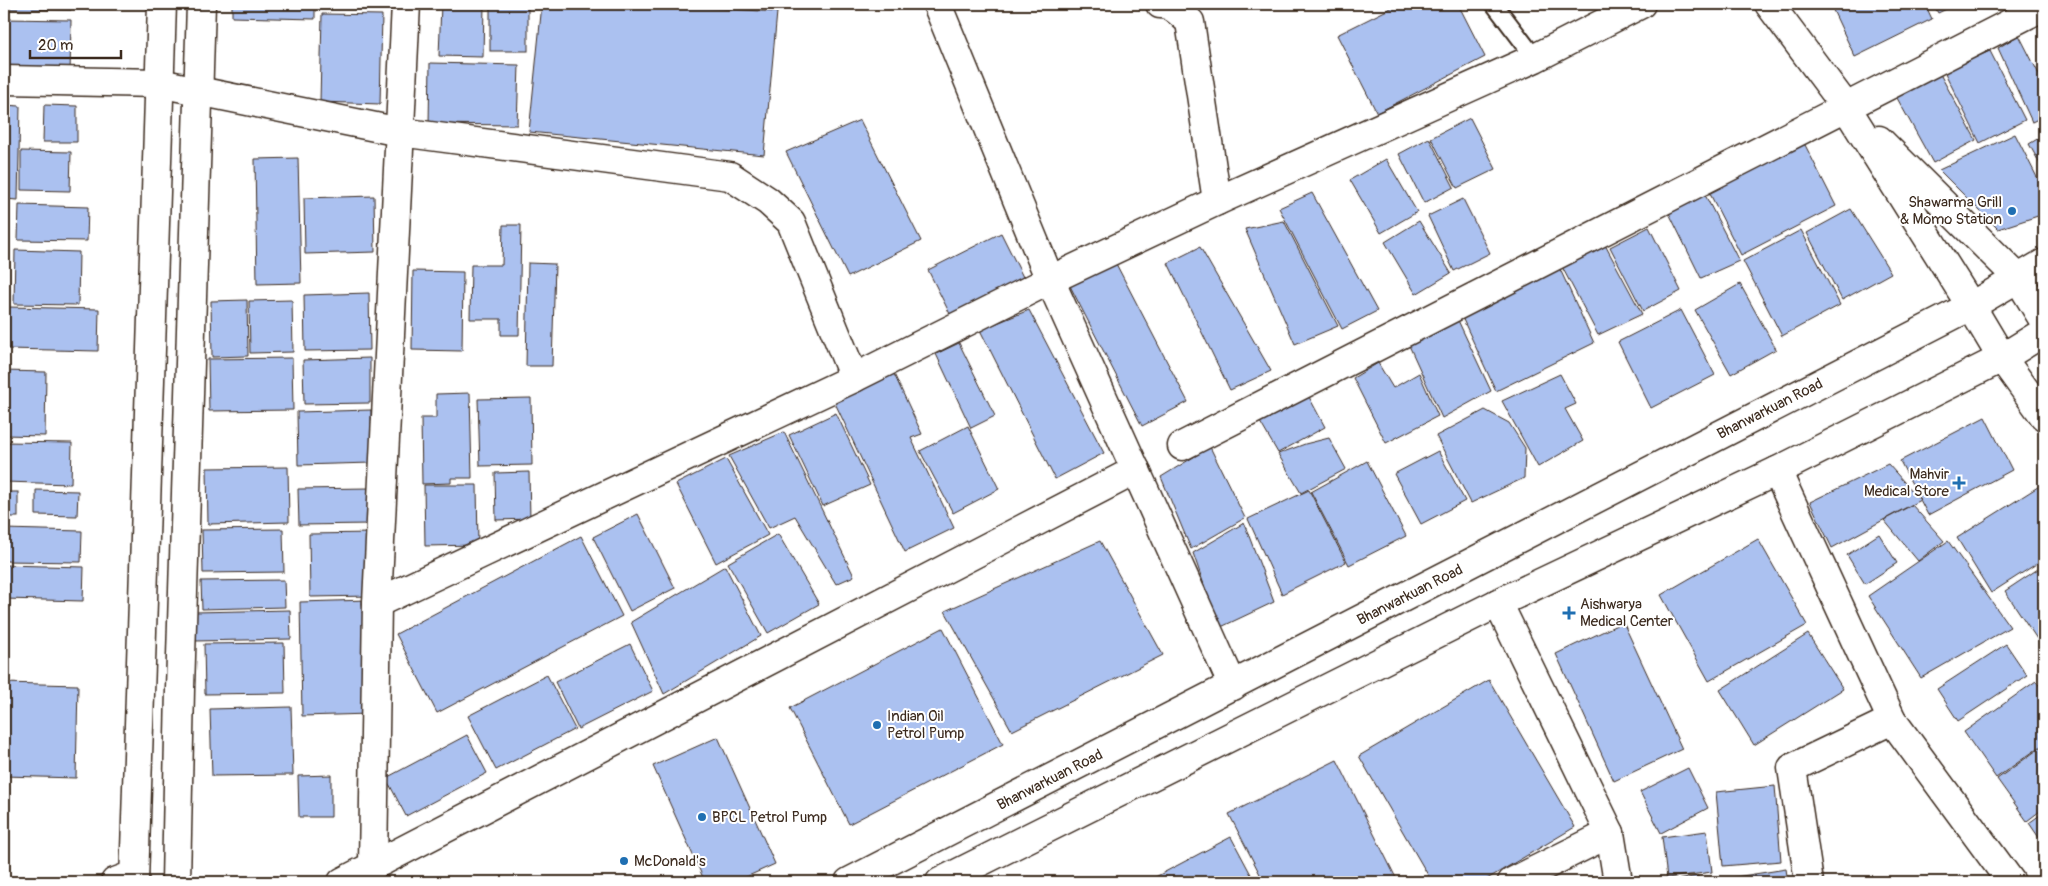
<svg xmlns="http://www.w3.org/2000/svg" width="2048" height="886" font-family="Pangolin,sans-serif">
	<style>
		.building { fill: #abc1f0; stroke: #3b2a1e }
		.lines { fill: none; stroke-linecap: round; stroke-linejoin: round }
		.lane-casing { stroke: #3b2a1e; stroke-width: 20 }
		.street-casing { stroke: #3b2a1e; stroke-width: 31 }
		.secondary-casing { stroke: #3b2a1e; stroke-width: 31 }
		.lane { stroke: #fff; stroke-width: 16 }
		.street { stroke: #fff; stroke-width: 28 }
		.secondary { stroke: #fff; stroke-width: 28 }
		.poi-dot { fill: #1f6fb2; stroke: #fff; stroke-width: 2 }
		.labels { text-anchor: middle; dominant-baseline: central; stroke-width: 4; stroke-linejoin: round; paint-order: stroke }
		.poi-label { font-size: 15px; fill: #3b2a1e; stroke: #fff; text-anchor: start }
		.street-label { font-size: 15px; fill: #3b2a1e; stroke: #fff }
	</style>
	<rect width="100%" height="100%" fill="#fff"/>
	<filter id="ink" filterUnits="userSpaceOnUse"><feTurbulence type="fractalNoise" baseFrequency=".02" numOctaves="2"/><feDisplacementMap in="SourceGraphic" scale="10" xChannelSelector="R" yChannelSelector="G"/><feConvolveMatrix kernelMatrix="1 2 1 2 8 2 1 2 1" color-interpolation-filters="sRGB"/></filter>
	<g filter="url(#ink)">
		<g class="building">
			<path d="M 4,4 L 71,4 L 71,10 L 4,9 Z"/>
			<path d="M 232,4 L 315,4 L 315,19 L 232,17 Z"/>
			<path d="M 441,4 L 484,4 L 483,57 L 439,56 Z"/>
			<rect x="490" y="4" width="38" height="47"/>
			<path d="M 542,4 L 652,4 L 777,12 L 764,155 L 529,132 Z"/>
			<path d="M 1399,4 L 1458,4 L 1485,57 L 1377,113 L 1337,35 Z"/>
			<path d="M 1841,4 L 1925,4 L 1932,19 L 1855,57 L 1832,8 Z"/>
			<path d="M 1933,4 L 1957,4 L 1938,13 Z"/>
			<path d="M 322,14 L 382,15 L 380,104 L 320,102 Z"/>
			<path d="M 4,19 L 71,20 L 70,75 L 4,73 Z"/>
			<path d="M 2019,35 L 2044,84 L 2044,116 L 2032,122 L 1998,48 Z"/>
			<path d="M 1990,51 L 2025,120 L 1980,143 L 1944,71 Z"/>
			<path d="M 430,63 L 519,65 L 517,125 L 429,124 Z"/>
			<path d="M 1935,65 L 1976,140 L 1933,163 L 1892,89 Z"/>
			<path d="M 4,105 L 20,106 L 18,200 L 4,199 Z"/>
			<path d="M 44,105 L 77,106 L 77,142 L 43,142 Z"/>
			<path d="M 1470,118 L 1496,169 L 1457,188 L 1431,138 Z"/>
			<path d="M 860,120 L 921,241 L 848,277 L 786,152 Z"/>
			<path d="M 2015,134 L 2044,191 L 2044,214 L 1998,229 L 1939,170 Z"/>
			<path d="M 2044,135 L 2044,171 L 2029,144 Z"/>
			<path d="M 1801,137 L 1836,206 L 1741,255 L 1706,186 Z"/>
			<path d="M 1429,138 L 1454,187 L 1424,203 L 1399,154 Z"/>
			<path d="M 21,151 L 71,152 L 70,191 L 21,190 Z"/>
			<path d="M 298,158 L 301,283 L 257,284 L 255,159 Z"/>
			<path d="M 1386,159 L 1417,212 L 1381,233 L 1350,180 Z"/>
			<path d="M 1703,191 L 1739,261 L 1701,278 L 1667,209 Z"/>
			<path d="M 1312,193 L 1377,311 L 1342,329 L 1279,208 Z"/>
			<path d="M 374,196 L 375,252 L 305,254 L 304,198 Z"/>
			<path d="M 1463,199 L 1490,253 L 1454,271 L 1428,216 Z"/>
			<path d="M 19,205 L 88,207 L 87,241 L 18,240 Z"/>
			<path d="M 1851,209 L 1891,273 L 1842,300 L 1807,233 Z"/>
			<path d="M 1284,221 L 1338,326 L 1295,344 L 1245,229 Z"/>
			<path d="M 1419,221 L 1451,273 L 1416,294 L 1385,242 Z"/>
			<path d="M 503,225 L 521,225 L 519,335 L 501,335 L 501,319 L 470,319 L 471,265 L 502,265 Z"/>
			<path d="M 1649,227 L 1681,291 L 1643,311 L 1610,247 Z"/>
			<path d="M 1801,230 L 1840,305 L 1782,336 L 1743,261 Z"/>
			<path d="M 1001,233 L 1025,281 L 952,318 L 928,270 Z"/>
			<path d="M 1604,243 L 1642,314 L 1598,335 L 1561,265 Z"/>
			<path d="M 1200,247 L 1271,371 L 1230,390 L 1168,263 Z"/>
			<path d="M 15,250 L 79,252 L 78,305 L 14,304 Z"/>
			<path d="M 1113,258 L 1188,402 L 1142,426 L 1068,282 Z"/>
			<path d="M 528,263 L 555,264 L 552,366 L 526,366 Z"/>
			<path d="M 1559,267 L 1594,343 L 1496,391 L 1460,313 Z"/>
			<path d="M 413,271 L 463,272 L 462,351 L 412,350 Z"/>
			<path d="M 1740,284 L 1776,349 L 1731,374 L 1695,310 Z"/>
			<path d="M 369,293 L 370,350 L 305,351 L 304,295 Z"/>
			<path d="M 247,300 L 248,356 L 212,357 L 211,301 Z"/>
			<path d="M 292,300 L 293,352 L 250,353 L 249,301 Z"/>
			<path d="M 8,307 L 99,309 L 98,351 L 7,349 Z"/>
			<path d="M 1029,310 L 1104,453 L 1055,479 L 980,330 Z"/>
			<path d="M 1681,310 L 1715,375 L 1651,408 L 1618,342 Z"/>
			<path d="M 1456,316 L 1491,391 L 1442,418 L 1407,341 Z"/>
			<path d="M 959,343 L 995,416 L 971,428 L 936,354 Z"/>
			<path d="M 292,358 L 293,410 L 209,411 L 208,359 Z"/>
			<path d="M 370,358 L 370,403 L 304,404 L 303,360 Z"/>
			<path d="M 1378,363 L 1393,388 L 1419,373 L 1438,416 L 1386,443 L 1353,378 Z"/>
			<path d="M 4,371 L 46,372 L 45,436 L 4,435 Z"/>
			<path d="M 894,374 L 922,434 L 911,438 L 954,528 L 905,552 L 835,403 Z"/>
			<path d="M 1560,374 L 1576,404 L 1565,409 L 1583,441 L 1538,467 L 1502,401 Z"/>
			<path d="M 470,393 L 472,478 L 451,478 L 451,483 L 422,484 L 421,418 L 436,418 L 436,394 Z"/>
			<path d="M 1308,395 L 1325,427 L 1278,453 L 1260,422 Z"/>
			<path d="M 531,398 L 532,465 L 480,466 L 478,399 Z"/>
			<path d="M 371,410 L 372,463 L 298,465 L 297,412 Z"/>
			<path d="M 1485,410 L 1509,423 L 1525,448 L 1524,478 L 1471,503 L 1436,436 Z"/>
			<path d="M 836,413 L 870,485 L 823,506 L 789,435 Z"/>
			<path d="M 1985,417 L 2012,470 L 1928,515 L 1900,461 Z"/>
			<path d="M 968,426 L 999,489 L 953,513 L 920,451 Z"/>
			<path d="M 784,432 L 854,576 L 836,584 L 795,516 L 769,528 L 729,456 Z"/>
			<path d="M 1329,438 L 1346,469 L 1301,493 L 1278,454 L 1305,444 Z"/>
			<path d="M 4,442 L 72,443 L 71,484 L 4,482 Z"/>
			<path d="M 1210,447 L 1245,518 L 1191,549 L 1161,477 Z"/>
			<path d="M 1438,451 L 1465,501 L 1421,524 L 1394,474 Z"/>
			<path d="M 726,459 L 768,535 L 716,563 L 676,484 Z"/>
			<path d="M 1367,461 L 1406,536 L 1349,565 L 1311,492 Z"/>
			<path d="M 1888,464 L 1920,500 L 1832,548 L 1810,502 Z"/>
			<path d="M 288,467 L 289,522 L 208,524 L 207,468 Z"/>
			<path d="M 529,472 L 530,519 L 496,520 L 495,473 Z"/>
			<path d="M 424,485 L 477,485 L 478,545 L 425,546 Z"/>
			<path d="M 2041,485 L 2044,490 L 2044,559 L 1991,593 L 1957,538 Z"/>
			<path d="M 370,488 L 370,524 L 299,525 L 298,489 Z"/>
			<path d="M 36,490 L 78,491 L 77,516 L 36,515 Z"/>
			<path d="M 1309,490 L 1346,562 L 1282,594 L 1248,519 Z"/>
			<rect x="4" y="492" width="14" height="25"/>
			<path d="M 1912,505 L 1944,541 L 1918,561 L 1884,520 Z"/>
			<path d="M 638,514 L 675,588 L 630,611 L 593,537 Z"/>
			<path d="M 1244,523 L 1274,602 L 1219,628 L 1193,553 Z"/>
			<path d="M 4,529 L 82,531 L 81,562 L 4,561 Z"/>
			<path d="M 283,529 L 284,572 L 203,573 L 202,530 Z"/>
			<path d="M 372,533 L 373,596 L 310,597 L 309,534 Z"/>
			<path d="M 778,534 L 819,604 L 768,633 L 728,563 Z"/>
			<path d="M 1879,534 L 1897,563 L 1865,584 L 1847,555 Z"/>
			<path d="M 581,536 L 622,616 L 437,713 L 396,634 Z"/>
			<path d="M 1758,539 L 1807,625 L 1709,681 L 1661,595 Z"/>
			<path d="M 1100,541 L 1163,655 L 1012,731 L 945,611 Z"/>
			<path d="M 1948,541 L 2010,627 L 1921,678 L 1868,596 Z"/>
			<path d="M 4,565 L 84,567 L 83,601 L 4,599 Z"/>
			<path d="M 2044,565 L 2044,634 L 2037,639 L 2005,591 Z"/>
			<path d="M 725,566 L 761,636 L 664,694 L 631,622 Z"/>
			<path d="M 284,580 L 285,607 L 202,609 L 201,581 Z"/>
			<path d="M 368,600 L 370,714 L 302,716 L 300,602 Z"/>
			<path d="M 290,610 L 291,639 L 195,641 L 195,612 Z"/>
			<path d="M 1623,622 L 1682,749 L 1614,781 L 1556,654 Z"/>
			<path d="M 943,628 L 1003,744 L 849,824 L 790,708 Z"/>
			<path d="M 1808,634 L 1843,689 L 1754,745 L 1720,690 Z"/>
			<path d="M 284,643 L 285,693 L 205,694 L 204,644 Z"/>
			<path d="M 630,644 L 653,691 L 578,729 L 555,682 Z"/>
			<path d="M 2006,644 L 2027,675 L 1958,721 L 1937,689 Z"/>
			<path d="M 547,675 L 575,729 L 496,770 L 468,716 Z"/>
			<path d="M 1489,680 L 1575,827 L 1482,882 L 1432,882 L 1359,756 Z"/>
			<path d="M 2036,681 L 2044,692 L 2044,744 L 1996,778 L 1964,732 Z"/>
			<path d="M 4,683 L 78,685 L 76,778 L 4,776 Z"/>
			<path d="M 291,707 L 293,775 L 212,776 L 210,709 Z"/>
			<path d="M 467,735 L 487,773 L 406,816 L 386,778 Z"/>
			<path d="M 718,737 L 775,864 L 735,882 L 705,882 L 653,766 Z"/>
			<path d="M 2044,745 L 2044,808 L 2027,821 L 1997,779 Z"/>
			<path d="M 1337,760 L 1398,882 L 1264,882 L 1229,814 Z"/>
			<path d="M 1688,768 L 1708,808 L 1661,833 L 1640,792 Z"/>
			<path d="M 331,775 L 331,817 L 299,817 L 298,776 Z"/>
			<path d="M 1775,786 L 1781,861 L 1723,866 L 1716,792 Z"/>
			<path d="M 2044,812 L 2044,845 L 2029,823 Z"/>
			<path d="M 1707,831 L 1712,872 L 1667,878 L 1662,837 Z"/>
			<path d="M 1231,837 L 1255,882 L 1146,882 Z"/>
			<path d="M 1786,869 L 1788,882 L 1723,882 L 1723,879 Z"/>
			<path d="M 1698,876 L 1700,882 L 1667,882 Z"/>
		</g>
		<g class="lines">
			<defs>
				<path id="lane" d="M 1494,4 L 1535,58"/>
				<g id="street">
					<path d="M 937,4 L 1050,280 L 1233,686"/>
					<path d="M 1160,4 C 1173,4 1181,14 1190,22 L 1217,201"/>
					<path d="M 4,80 L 159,83 L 400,132 L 730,176 L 768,201 L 791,222 L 854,378"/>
					<path d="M 1182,446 L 2044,6"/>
					<path d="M 1777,471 L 1892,720 L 2011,882"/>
					<path d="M 377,603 L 854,378 L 1050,280 L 1217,201 L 1535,58 L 1641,4"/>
					<path d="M 1498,603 L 1610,833 L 1618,882"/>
					<path d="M 373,865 L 377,603 L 406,4"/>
					<path d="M 115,882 L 134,875"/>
					<path d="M 342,882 L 1136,470"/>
					<path d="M 1512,882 L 1610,833"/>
					<path d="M 1809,882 L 1792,768 L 1892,720"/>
				</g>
				<g id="secondary">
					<path d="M 1879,140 L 2018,278 L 2044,321"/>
					<path d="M 2044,263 L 1971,306 L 2002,358 L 2044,332"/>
					<path d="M 134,882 L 162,4"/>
					<path d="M 176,882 L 180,689 L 201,4"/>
					<path d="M 849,882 L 1971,306 L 1846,107 L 1769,4"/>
					<path d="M 940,882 L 1498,603 L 1777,471 L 2002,358 L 2044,416"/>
				</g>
			</defs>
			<use href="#lane" class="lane-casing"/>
			<use href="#street" class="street-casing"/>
			<use href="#secondary" class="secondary-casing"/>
			<use href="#lane" class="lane"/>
			<use href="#street" class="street"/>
			<use href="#secondary" class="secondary"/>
		</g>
	</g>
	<g class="poi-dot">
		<circle cx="2012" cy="211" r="5"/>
		<path d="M1956.5 475.5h5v5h5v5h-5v5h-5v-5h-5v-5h5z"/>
		<path d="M1566.5 605.5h5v5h5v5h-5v5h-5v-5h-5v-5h5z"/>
		<circle cx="877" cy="725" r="5"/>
		<circle cx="702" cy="817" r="5"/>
		<circle cx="624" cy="861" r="5"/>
	</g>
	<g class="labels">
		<g class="poi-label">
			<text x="2002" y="202" text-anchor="end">Shawarma Grill<tspan x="2002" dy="17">&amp; Momo Station</tspan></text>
			<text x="1949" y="474" text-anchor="end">Mahvir<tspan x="1949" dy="17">Medical Store</tspan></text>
			<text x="1580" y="604">Aishwarya<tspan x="1580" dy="17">Medical Center</tspan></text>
			<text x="887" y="716">Indian Oil<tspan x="887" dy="17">Petrol Pump</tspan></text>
			<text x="712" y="817">BPCL Petrol Pump</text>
			<text x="634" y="861">McDonald's</text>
		</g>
		<g class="street-label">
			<text transform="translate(1770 409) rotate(-27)">Bhanwarkuan Road</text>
			<text transform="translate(1410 595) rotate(-27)">Bhanwarkuan Road</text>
			<text transform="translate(1050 780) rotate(-27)">Bhanwarkuan Road</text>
		</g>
	</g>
	<rect width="2048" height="886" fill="none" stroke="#fff" stroke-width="20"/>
	<rect x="10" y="10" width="2028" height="866" fill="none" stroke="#3b2a1e" stroke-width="2" filter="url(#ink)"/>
	<path d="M30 50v8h91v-8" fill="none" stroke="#3b2a1e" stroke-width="2.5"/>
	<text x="38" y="50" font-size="15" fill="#3b2a1e" stroke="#ffffff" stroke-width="4" paint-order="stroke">20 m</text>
</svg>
